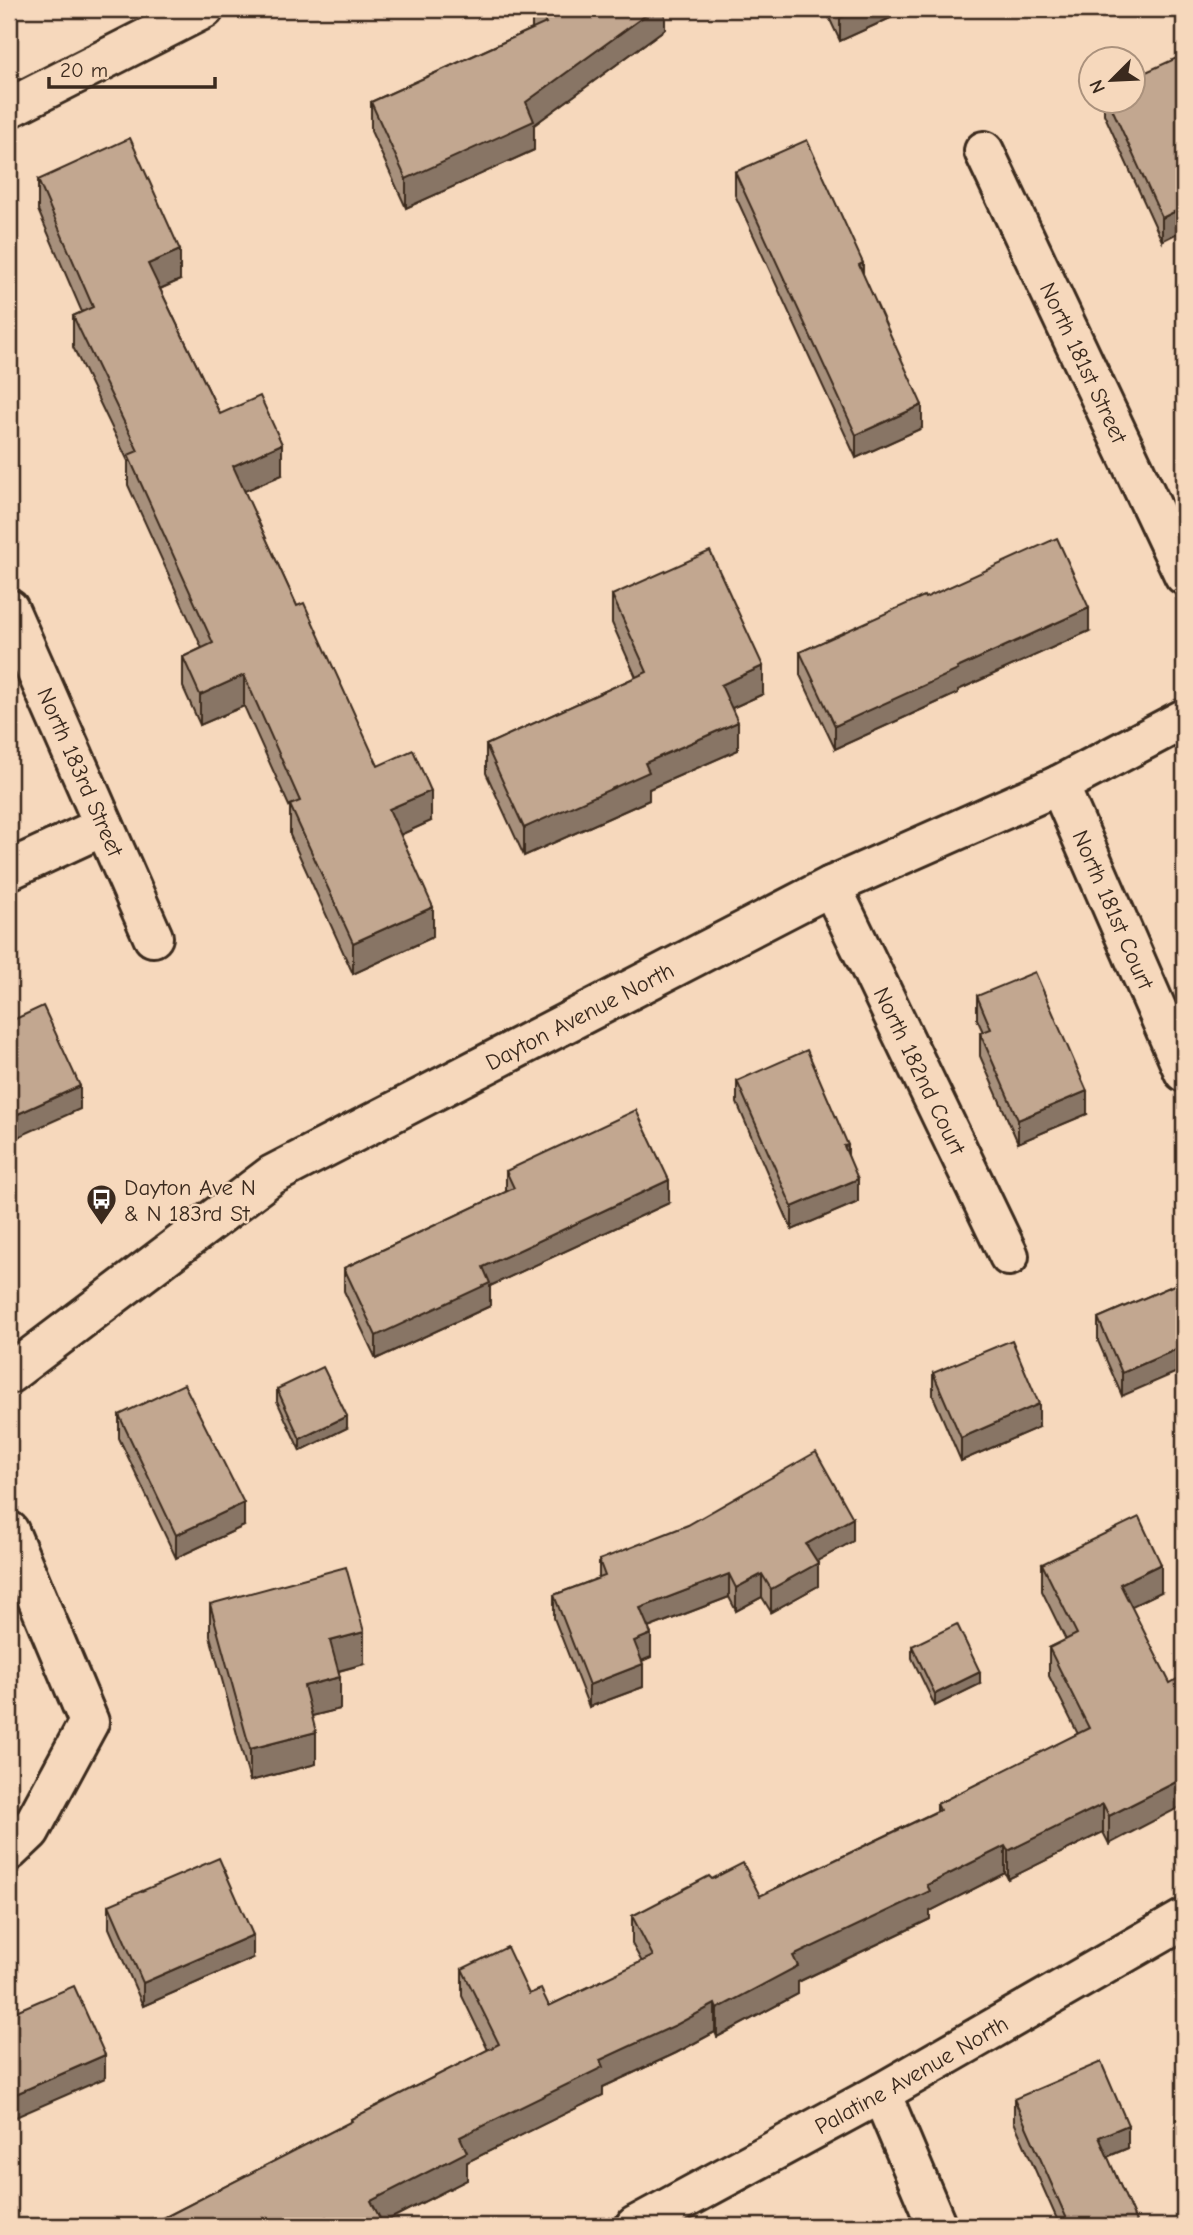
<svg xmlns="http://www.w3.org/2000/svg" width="1193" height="2235" font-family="'Comic Neue',sans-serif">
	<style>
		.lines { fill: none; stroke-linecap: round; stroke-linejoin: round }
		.minor-casing { stroke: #3b2a1e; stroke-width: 44 }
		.minor { stroke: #f6d8bc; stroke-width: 38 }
		.wall { fill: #a7907c; stroke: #3b2a1e; stroke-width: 2 }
		.shaded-wall { fill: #887565; stroke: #3b2a1e; stroke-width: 2 }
		.building { fill: #c2a790; stroke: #3b2a1e; stroke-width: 2 }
		.labels { text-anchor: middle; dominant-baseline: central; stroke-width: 5; stroke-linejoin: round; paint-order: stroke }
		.street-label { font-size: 23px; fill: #3b2a1e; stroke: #f6d8bc }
		.poi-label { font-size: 23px; fill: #3b2a1e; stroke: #f6d8bc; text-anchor: start }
	</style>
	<rect width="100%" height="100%" fill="#f6d8bc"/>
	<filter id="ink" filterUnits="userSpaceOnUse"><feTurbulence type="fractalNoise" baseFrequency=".0143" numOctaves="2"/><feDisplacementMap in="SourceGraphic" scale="14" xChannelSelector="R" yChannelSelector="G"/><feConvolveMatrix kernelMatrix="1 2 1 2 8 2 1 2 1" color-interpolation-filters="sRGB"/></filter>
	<g filter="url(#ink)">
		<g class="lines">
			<defs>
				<g id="minor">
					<path d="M 9,108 L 204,9"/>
					<path id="s1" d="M 984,151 L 1184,575"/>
					<path id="s2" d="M 9,609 L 153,937"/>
					<path id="s3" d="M 1059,785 L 1184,1072"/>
					<path d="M 9,870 L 104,826"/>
					<path id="s4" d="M 831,886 L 1009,1256"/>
					<path id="s5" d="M 9,1374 L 272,1175 L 831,886 L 1059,785 L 1184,719"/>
					<path d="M 9,1531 L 89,1722 L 30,1831 L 9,1851"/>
					<path d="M 881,2093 L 937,2226"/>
					<path id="s6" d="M 635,2226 L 881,2093 L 1184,1919"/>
				</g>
			</defs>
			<use href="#minor" class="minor-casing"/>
			<use href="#minor" class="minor"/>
		</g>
		<g class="wall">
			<path d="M 532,9 L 665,9 L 665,29 L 534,125 L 534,150 L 406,208 L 371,131 L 371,102 L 532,29 Z"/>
			<path d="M 825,9 L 910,9 L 840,41 Z"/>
			<path d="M 1181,56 L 1162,241 L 1104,114 L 1104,102 L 1133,102 Z"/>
			<path d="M 735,172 L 863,275 L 922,428 L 856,458 L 735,195 Z"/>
			<path d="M 38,180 L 180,280 L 160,289 L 220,414 L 282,475 L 244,491 L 297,606 L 378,766 L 431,821 L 400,835 L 433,937 L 353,974 L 290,835 L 290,808 L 244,706 L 200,725 L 183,687 L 183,657 L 202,648 L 128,485 L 128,461 L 73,347 L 73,316 L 82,312 L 38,210 Z"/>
			<path d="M 612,595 L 763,694 L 732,708 L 738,750 L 649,789 L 649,800 L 524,856 L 486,773 L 486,745 L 636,677 L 612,623 Z"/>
			<path d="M 925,598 L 1089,631 L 958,690 L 958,693 L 835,749 L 800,675 L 800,652 Z"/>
			<path d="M 977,996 L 1087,1114 L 1018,1143 L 980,1056 L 980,1033 L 983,1032 L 977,1019 Z"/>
			<path d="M 737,1081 L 848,1156 L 858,1202 L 792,1230 L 737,1103 Z"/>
			<path d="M 506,1171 L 669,1203 L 490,1286 L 490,1306 L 376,1359 L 344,1291 L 344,1268 L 506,1192 Z"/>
			<path d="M 1179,1283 L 1122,1396 L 1098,1341 L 1098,1318 Z"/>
			<path d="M 933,1373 L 1039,1427 L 961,1461 L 933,1396 Z"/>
			<path d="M 277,1389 L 347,1428 L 300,1451 L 277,1401 Z"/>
			<path d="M 119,1415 L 244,1526 L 176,1558 L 119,1438 Z"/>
			<path d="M 853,1541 L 817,1561 L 818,1586 L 771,1612 L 762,1597 L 736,1611 L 729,1597 L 648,1628 L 651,1657 L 642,1661 L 643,1687 L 589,1707 L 554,1618 L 554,1595 L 599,1578 L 599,1560 Z"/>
			<path d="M 1042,1564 L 1161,1592 L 1131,1606 L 1109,1844 L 1103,1832 L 1008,1879 L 1005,1873 L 930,1911 L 930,1919 L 798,1982 L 798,1994 L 717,2037 L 715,2032 L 676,2053 L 603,2087 L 603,2095 L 467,2162 L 467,2180 L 382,2223 L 384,2226 L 148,2226 L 351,2122 L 351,2119 L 488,2050 L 462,1996 L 462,1969 L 529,1994 L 549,2006 L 642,1962 L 632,1944 L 632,1916 L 712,1879 L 760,1896 L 937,1811 L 937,1804 L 1078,1734 L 1049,1676 L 1049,1648 L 1066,1640 L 1042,1591 Z"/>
			<path d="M 210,1604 L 364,1664 L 339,1671 L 340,1709 L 312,1716 L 316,1764 L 250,1781 L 210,1636 Z"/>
			<path d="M 912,1646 L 980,1684 L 935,1706 L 912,1658 Z"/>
			<path d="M 109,1905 L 253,1958 L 143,2006 L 109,1928 Z"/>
			<path d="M 1014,2099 L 1128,2148 L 1107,2157 L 1138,2226 L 1060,2226 L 1014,2122 Z"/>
		</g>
		<g class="shaded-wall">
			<path d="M 654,9 L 665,9 L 665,29 L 534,125 L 534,150 L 406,208 L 406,179 L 526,102 Z"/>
			<path d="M 860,9 L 910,9 L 840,41 L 840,18 Z"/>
			<path d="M 1184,207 L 1184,230 L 1162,241 L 1162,218 Z"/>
			<path d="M 180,250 L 180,280 L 148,294 L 148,264 Z"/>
			<path d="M 863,263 L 863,286 L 859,265 Z"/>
			<path d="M 922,405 L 922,428 L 856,458 L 856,435 Z"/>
			<path d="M 282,444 L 282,475 L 233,496 L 233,466 Z"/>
			<path d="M 1089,608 L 1089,631 L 958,690 L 958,693 L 835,749 L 835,726 L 957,668 Z"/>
			<path d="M 763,666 L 763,694 L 721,713 L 721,685 Z"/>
			<path d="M 244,675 L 244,706 L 200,725 L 200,695 Z"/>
			<path d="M 738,722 L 738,750 L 649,789 L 649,800 L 524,856 L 524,828 L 645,763 Z"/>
			<path d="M 431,791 L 431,821 L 389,840 L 389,809 Z"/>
			<path d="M 433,907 L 433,937 L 353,974 L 353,943 Z"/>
			<path d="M 80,1086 L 80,1109 L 9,1141 L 9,1118 Z"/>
			<path d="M 1087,1091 L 1087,1114 L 1018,1143 L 1018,1120 Z"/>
			<path d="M 848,1145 L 848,1168 L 844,1146 Z"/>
			<path d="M 858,1179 L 858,1202 L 792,1230 L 792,1207 Z"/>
			<path d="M 669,1180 L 669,1203 L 490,1286 L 490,1306 L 376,1359 L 376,1336 L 483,1267 Z"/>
			<path d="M 1184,1346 L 1184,1369 L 1122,1396 L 1122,1373 Z"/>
			<path d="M 1039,1404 L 1039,1427 L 961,1461 L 961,1438 Z"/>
			<path d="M 347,1416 L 347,1428 L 300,1451 L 300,1439 Z"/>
			<path d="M 244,1503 L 244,1526 L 176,1558 L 176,1535 Z"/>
			<path d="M 853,1518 L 853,1541 L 806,1567 L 806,1544 Z"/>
			<path d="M 818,1563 L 818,1586 L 771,1612 L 771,1589 Z"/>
			<path d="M 1161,1564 L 1161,1592 L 1120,1612 L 1120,1584 Z"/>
			<path d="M 729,1574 L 729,1597 L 640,1631 L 640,1608 Z"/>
			<path d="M 762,1574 L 762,1597 L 736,1611 L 736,1588 Z"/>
			<path d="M 364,1632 L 364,1664 L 330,1673 L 330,1641 Z"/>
			<path d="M 651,1634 L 651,1657 L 634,1664 L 634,1641 Z"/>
			<path d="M 643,1664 L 643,1687 L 589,1707 L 589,1685 Z"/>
			<path d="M 980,1672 L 980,1684 L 935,1706 L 935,1694 Z"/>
			<path d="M 340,1677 L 340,1709 L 304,1718 L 304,1686 Z"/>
			<path d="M 316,1732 L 316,1764 L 250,1781 L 250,1749 Z"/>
			<path d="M 1184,1778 L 1184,1805 L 1109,1844 L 1109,1816 Z"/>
			<path d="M 1103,1804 L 1103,1832 L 1008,1879 L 1008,1851 Z"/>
			<path d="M 1005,1846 L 1005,1873 L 930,1911 L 930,1919 L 798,1982 L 798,1994 L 717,2037 L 717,2009 L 793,1956 L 927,1885 Z"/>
			<path d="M 253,1935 L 253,1958 L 143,2006 L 143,1983 Z"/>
			<path d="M 715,2004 L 715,2032 L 676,2053 L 603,2087 L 603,2095 L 467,2162 L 467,2180 L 376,2226 L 371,2201 L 460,2137 L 600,2060 Z"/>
			<path d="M 105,2055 L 105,2078 L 9,2120 L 9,2097 Z"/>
			<path d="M 1128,2125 L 1128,2148 L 1099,2160 L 1099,2137 Z"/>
			<path d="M 326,2217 L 326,2226 L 308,2226 Z"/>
		</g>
		<g class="building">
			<path d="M 536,9 L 654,9 L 526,102 L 534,121 L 406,179 L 371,102 L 546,23 Z"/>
			<path d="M 836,9 L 860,9 L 840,18 Z"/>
			<path d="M 1181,56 L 1184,62 L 1184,207 L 1162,218 L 1109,102 L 1133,102 L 1133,78 Z"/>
			<path d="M 130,138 L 180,250 L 148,264 L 220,414 L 260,396 L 282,444 L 233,466 L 297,606 L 304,603 L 378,766 L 413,750 L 431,791 L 389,809 L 433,907 L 353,943 L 290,805 L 300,801 L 244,675 L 200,695 L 183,657 L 213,643 L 128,455 L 138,451 L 73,316 L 93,307 L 38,180 Z"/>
			<path d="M 807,140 L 863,263 L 859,265 L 922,405 L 856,435 L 735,172 Z"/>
			<path d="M 1057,538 L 1089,608 L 957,668 L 958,670 L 835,726 L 800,652 L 924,596 L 925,598 Z"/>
			<path d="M 710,551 L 763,666 L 721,685 L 738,722 L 645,763 L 649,772 L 524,828 L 486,745 L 647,672 L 612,595 Z"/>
			<path d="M 1035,972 L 1087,1091 L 1018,1120 L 980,1033 L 991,1029 L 977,996 Z"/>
			<path d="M 43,1006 L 80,1086 L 9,1118 L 9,1022 Z"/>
			<path d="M 807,1050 L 848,1145 L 844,1146 L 858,1179 L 792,1207 L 737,1081 Z"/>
			<path d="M 636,1110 L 669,1180 L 483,1267 L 490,1283 L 376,1336 L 344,1268 L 514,1188 L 506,1171 Z"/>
			<path d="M 1179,1283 L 1184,1295 L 1184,1346 L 1122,1373 L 1098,1318 Z"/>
			<path d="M 1012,1340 L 1039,1404 L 961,1438 L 933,1373 Z"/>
			<path d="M 323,1367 L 347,1416 L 300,1439 L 277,1389 Z"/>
			<path d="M 184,1384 L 244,1503 L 176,1535 L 119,1415 Z"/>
			<path d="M 816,1452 L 853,1518 L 806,1544 L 818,1563 L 771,1589 L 762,1574 L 736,1588 L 729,1574 L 640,1608 L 651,1634 L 634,1641 L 643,1664 L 589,1685 L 554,1595 L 605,1576 L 599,1560 L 688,1525 Z"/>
			<path d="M 1139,1517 L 1161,1564 L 1120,1584 L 1170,1683 L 1184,1675 L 1184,1778 L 1109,1816 L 1103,1804 L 1008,1851 L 1005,1846 L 927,1885 L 930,1891 L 793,1956 L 798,1966 L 717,2009 L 715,2004 L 676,2025 L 600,2060 L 603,2067 L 460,2137 L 467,2152 L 371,2201 L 384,2226 L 331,2226 L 326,2217 L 308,2226 L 148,2226 L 352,2121 L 351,2119 L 499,2044 L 462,1969 L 507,1947 L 529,1994 L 541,1989 L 549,2006 L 653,1956 L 632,1916 L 709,1876 L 712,1879 L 743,1863 L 760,1896 L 940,1810 L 937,1804 L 1089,1728 L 1049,1648 L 1077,1634 L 1042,1564 Z"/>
			<path d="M 346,1567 L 364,1632 L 330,1641 L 340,1677 L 304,1686 L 316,1732 L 250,1749 L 210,1604 Z"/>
			<path d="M 957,1624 L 980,1672 L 935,1694 L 912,1646 Z"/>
			<path d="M 219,1858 L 253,1935 L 143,1983 L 109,1905 Z"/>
			<path d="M 74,1986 L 105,2055 L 9,2097 L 9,2014 Z"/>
			<path d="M 1101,2062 L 1128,2125 L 1099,2137 L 1138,2226 L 1070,2226 L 1014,2099 Z"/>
		</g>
	</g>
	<defs>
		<symbol id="bus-pin" viewBox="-11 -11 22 30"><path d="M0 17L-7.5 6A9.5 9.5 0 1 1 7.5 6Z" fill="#3b2a1e" stroke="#f6d8bc"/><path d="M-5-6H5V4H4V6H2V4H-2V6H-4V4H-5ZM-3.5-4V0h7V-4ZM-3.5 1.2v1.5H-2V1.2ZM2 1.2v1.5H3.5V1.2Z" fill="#fff"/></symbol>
	</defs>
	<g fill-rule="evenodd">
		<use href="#bus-pin" x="84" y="1182" width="35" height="47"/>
	</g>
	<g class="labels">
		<g class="street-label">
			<text stroke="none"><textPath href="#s1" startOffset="234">North 181st Street</textPath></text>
			<text stroke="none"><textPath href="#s2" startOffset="178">North 183rd Street</textPath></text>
			<text stroke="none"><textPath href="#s3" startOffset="136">North 181st Court</textPath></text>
			<text stroke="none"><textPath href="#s5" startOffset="676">Dayton Avenue North</textPath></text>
			<text stroke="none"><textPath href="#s4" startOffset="205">North 182nd Court</textPath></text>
			<text stroke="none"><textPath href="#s6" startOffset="315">Palatine Avenue North</textPath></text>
		</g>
		<g class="poi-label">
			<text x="124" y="1187">Dayton Ave N<tspan x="124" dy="26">&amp; N 183rd St</tspan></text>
		</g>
	</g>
	<rect width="1193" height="2235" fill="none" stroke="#f6d8bc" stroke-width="35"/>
	<rect x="18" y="18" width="1158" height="2200" fill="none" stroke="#3b2a1e" stroke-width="2.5" filter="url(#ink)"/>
	<g transform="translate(1112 80) rotate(246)"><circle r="33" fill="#f6d8bc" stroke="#ab927d" stroke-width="2"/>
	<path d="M0-5L12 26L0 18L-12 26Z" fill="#3b2a1e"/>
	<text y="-10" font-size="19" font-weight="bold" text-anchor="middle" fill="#3b2a1e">N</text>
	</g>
	<path d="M49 77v10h166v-10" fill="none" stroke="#3b2a1e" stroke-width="3.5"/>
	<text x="60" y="77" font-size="21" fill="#3b2a1e" stroke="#f6d8bc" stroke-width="5" paint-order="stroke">20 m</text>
</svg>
